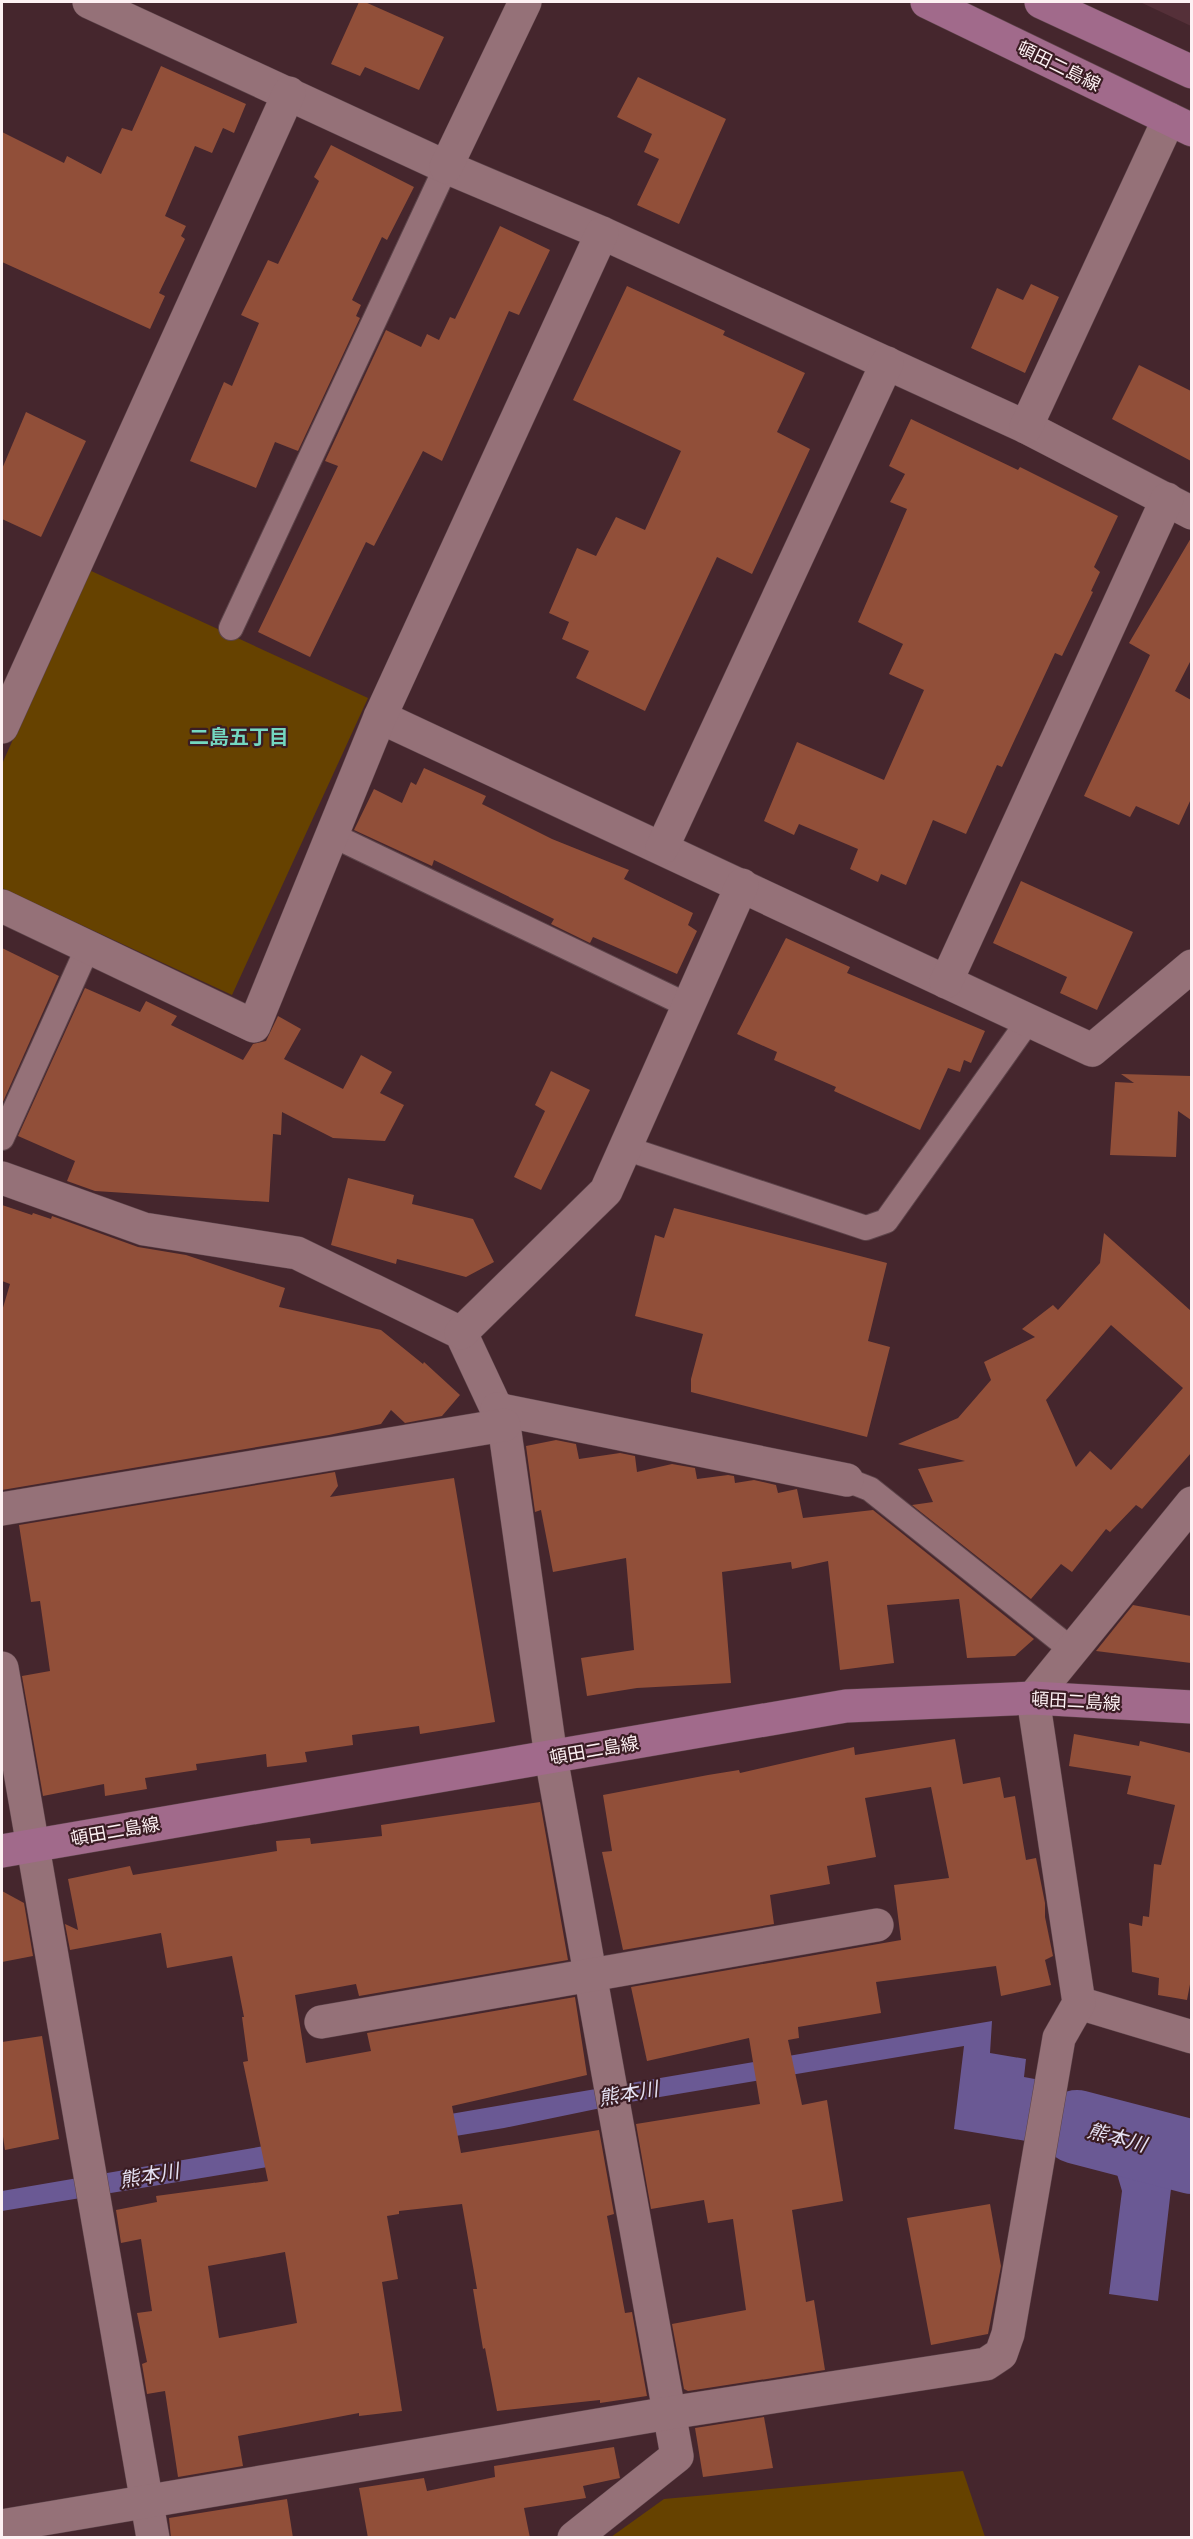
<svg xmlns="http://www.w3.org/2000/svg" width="1193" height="2539" font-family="Merriweather,'Noto Sans JP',serif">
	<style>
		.built { fill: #553039 }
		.green { fill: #664200 }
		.water { fill: #6a5994 }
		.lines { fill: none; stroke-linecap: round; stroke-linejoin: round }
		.river { stroke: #6a5994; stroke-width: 74 }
		.building { fill: #914f39; fill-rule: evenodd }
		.service-casing { stroke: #5d444a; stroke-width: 26 }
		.minor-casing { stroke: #5d444a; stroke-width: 34 }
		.secondary-casing { stroke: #5d444a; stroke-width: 34 }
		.service { stroke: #957178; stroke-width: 24 }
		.minor { stroke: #957178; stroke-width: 33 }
		.secondary { stroke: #a16a8b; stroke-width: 33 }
		.labels { text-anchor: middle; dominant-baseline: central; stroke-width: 4.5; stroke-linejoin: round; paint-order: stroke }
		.street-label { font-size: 18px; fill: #fdf1f3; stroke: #3a1c23 }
		.neighbourhood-label { font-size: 20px; font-weight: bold; fill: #74d7c1; stroke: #3a1c23 }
		.water-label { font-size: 20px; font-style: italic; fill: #e4e0f2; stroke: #3a1c23 }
	</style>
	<rect width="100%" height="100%" fill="#45262d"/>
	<path class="built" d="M 1140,2 L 1191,2 L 1191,26 Z"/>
	<g class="green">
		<path d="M 89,570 L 368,698 L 232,995 L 2,888 L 2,764 Z"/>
		<path d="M 963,2471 L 985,2537 L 611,2537 L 664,2499 Z"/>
	</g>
	<path class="water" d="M 992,2021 L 990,2053 L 1026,2059 L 1024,2077 L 1040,2080 L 1036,2102 L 1179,2120 L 1158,2301 L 1109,2294 L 1122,2191 L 1109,2147 L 1026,2141 L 954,2129 L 964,2046 L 630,2102 L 504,2128 L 2,2211 L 2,2191 Z"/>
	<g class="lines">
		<path class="river" d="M 1077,2127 L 1192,2157"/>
	</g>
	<g class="building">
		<path d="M 359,2 L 365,2 L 444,37 L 419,90 L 365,67 L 360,76 L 331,64 Z"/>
		<path d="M 161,66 L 246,104 L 234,133 L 223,128 L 212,153 L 195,146 L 165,216 L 186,226 L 181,236 L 185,239 L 159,293 L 165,296 L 150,329 L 2,262 L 2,132 L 64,163 L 67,156 L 101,174 L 122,128 L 132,131 Z"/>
		<path d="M 638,77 L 726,119 L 679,224 L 637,205 L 659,159 L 644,152 L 652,134 L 617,117 Z"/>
		<path d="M 331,145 L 414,187 L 387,240 L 382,237 L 352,300 L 361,305 L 356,316 L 360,318 L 298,451 L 275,442 L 256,488 L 190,461 L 224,382 L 232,386 L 259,323 L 241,315 L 268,260 L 278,264 L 319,181 L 314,177 Z"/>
		<path d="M 500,226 L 550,250 L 519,315 L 509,311 L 442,461 L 423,451 L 374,546 L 366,542 L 310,657 L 258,632 L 338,466 L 325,461 L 386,330 L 421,347 L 427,334 L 439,340 L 450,317 L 455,319 Z"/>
		<path d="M 1031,284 L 1059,297 L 1025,373 L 971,348 L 997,288 L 1023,300 Z"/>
		<path d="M 627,286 L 725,331 L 723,335 L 805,373 L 777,432 L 810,449 L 752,574 L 717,557 L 645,711 L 576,678 L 589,651 L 562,639 L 569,622 L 549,613 L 577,548 L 596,556 L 616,517 L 645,530 L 681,451 L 573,400 Z"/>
		<path d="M 1139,365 L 1191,391 L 1191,461 L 1112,419 Z"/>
		<path d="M 26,412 L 86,441 L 41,537 L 2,519 L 2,469 Z"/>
		<path d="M 911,419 L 1018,470 L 1020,467 L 1118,516 L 1094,567 L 1100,572 L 1091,591 L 1093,592 L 1062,656 L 1055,653 L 1002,767 L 997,765 L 966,834 L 933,820 L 906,885 L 881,874 L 878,882 L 850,869 L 858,849 L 799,824 L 794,835 L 764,821 L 797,742 L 884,780 L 924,690 L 889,674 L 903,644 L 858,622 L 907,509 L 890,502 L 905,474 L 889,466 Z"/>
		<path d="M 1191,538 L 1191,660 L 1175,691 L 1191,700 L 1191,799 L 1179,825 L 1136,806 L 1130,817 L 1084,796 L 1150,655 L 1129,643 Z"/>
		<path d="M 424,768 L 486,796 L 482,804 L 552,839 L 629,870 L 624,879 L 693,913 L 688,925 L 697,931 L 677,974 L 593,937 L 590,943 L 551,924 L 554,919 L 434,860 L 432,866 L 354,830 L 374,789 L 402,803 L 411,782 L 416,785 Z"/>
		<path d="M 1021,881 L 1133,932 L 1097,1010 L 1060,993 L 1067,977 L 993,943 Z"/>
		<path d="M 786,938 L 850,967 L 847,973 L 985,1031 L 971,1063 L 964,1060 L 960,1072 L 948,1068 L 920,1130 L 834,1091 L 836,1087 L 774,1060 L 777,1052 L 737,1034 Z"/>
		<path d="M 2,948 L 59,976 L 2,1104 Z"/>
		<path d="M 85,988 L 140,1012 L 146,1001 L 177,1016 L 171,1025 L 243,1060 L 253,1044 L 266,1041 L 278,1016 L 301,1029 L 284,1059 L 343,1089 L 361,1055 L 392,1072 L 380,1093 L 404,1105 L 385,1141 L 333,1138 L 282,1112 L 281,1135 L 273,1134 L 269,1202 L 95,1191 L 67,1181 L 75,1161 L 18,1136 Z"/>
		<path d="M 551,1071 L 590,1090 L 541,1190 L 514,1177 L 545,1111 L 535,1105 Z"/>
		<path d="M 1121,1074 L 1191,1076 L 1191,1120 L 1178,1111 L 1176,1157 L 1110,1155 L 1115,1082 L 1134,1083 Z"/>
		<path d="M 348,1178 L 414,1195 L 412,1204 L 473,1219 L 494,1262 L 466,1277 L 397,1259 L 396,1264 L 331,1245 Z"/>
		<path d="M 2,1205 L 32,1215 L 33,1213 L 51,1219 L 52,1216 L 138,1247 L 186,1255 L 285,1288 L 279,1307 L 381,1330 L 423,1364 L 424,1362 L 460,1395 L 442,1416 L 405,1423 L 391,1410 L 381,1424 L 329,1435 L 2,1490 L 2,1311 L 10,1284 L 2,1281 Z"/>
		<path d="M 674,1208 L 887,1263 L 868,1341 L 890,1347 L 867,1437 L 691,1392 L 691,1379 L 703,1334 L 635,1316 L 655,1235 L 664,1238 Z"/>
		<path d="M 1104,1233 L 1191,1311 L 1191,1453 L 1142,1509 L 1136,1505 L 1110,1532 L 1106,1529 L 1072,1572 L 1061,1564 L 1031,1599 L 912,1505 L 933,1502 L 918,1469 L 965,1461 L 898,1444 L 958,1418 L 991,1380 L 984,1362 L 1035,1337 L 1022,1329 L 1053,1305 L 1058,1310 L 1100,1263 ZM 1111,1325 L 1183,1388 L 1111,1470 L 1090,1451 L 1076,1467 L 1046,1400 Z"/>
		<path d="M 556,1440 L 576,1444 L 579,1459 L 620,1453 L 635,1456 L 637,1472 L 672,1464 L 695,1468 L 697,1479 L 728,1475 L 734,1476 L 735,1483 L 754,1480 L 776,1485 L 778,1493 L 797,1489 L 803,1518 L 873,1510 L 1034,1639 L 1015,1656 L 967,1658 L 959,1599 L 887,1605 L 894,1663 L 840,1670 L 828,1561 L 792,1569 L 791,1562 L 722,1572 L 731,1683 L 637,1688 L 587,1696 L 581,1658 L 634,1650 L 626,1558 L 553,1572 L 541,1510 L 535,1512 L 526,1446 Z"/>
		<path d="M 335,1472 L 338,1486 L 330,1497 L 454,1478 L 495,1722 L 420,1734 L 419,1726 L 352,1735 L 353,1745 L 305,1752 L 307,1762 L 267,1767 L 266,1754 L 196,1764 L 197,1770 L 145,1778 L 147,1789 L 105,1796 L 104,1784 L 43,1796 L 22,1676 L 50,1671 L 40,1601 L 31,1602 L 19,1525 Z"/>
		<path d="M 1133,1605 L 1191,1616 L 1191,1663 L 1096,1651 Z"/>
		<path d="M 1074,1734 L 1139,1746 L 1140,1741 L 1191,1753 L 1191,1979 L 1187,2000 L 1158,1995 L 1159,1978 L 1132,1972 L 1129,1923 L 1142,1926 L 1143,1916 L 1149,1917 L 1154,1864 L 1161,1865 L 1175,1805 L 1127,1794 L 1131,1776 L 1069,1766 Z"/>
		<path d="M 955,1739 L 963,1784 L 1000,1777 L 1004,1798 L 1015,1796 L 1026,1860 L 1036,1858 L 1045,1903 L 1045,1917 L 1053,1956 L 1045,1960 L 1051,1985 L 1001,1996 L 996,1966 L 876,1982 L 881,2013 L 798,2027 L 799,2038 L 788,2040 L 802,2105 L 827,2100 L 843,2201 L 792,2210 L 806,2302 L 814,2300 L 825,2370 L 688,2391 L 684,2389 L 672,2324 L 746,2310 L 733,2219 L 708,2223 L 704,2200 L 651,2209 L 636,2124 L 760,2104 L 749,2038 L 647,2061 L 631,1987 L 901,1940 L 894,1885 L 949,1878 L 931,1787 L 865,1798 L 876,1857 L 827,1866 L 830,1884 L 770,1895 L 774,1924 L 623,1950 L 602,1852 L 612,1851 L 603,1795 L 708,1775 L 739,1770 L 740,1773 L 854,1747 L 855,1755 Z"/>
		<path d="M 540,1802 L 568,1960 L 359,1996 L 356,1984 L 295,1995 L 306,2063 L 371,2051 L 367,2033 L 575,1997 L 587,2075 L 452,2106 L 461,2153 L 599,2130 L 614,2214 L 607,2216 L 625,2313 L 632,2312 L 647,2396 L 600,2403 L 600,2400 L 497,2411 L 485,2348 L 483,2349 L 473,2289 L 477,2289 L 462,2204 L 399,2211 L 399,2214 L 387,2216 L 398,2279 L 382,2282 L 402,2411 L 359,2416 L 359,2413 L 238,2436 L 243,2466 L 178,2477 L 165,2391 L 147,2394 L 142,2364 L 147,2362 L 137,2313 L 152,2311 L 141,2239 L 121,2243 L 116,2210 L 157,2202 L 156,2196 L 268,2181 L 243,2062 L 248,2061 L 242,2017 L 244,2017 L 232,1956 L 167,1968 L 161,1933 L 70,1950 L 65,1924 L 78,1930 L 68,1879 L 130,1866 L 133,1875 L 277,1851 L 276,1841 L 310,1838 L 311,1844 L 382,1836 L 381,1825 ZM 285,2252 L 297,2323 L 219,2338 L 208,2266 Z"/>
		<path d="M 2,1891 L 24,1903 L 33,1956 L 2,1962 Z"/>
		<path d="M 42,2036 L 59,2139 L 5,2150 L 2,2130 L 2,2042 Z"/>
		<path d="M 990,2204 L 1001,2266 L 988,2334 L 931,2345 L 907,2218 Z"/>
		<path d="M 764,2417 L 773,2468 L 703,2477 L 695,2428 Z"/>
		<path d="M 614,2447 L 620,2478 L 583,2486 L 586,2498 L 524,2508 L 530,2538 L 368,2538 L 359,2488 L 424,2478 L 427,2491 L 495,2477 L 494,2466 Z"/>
		<path d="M 287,2499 L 293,2538 L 171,2538 L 169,2518 Z"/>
	</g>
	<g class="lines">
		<defs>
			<g id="service">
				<path d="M 231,628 L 446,167"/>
				<path d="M 332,835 L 689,1006"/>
				<path d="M 2,1138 L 88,947"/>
				<path d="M 625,1148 L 866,1228 L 886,1221 L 1029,1020"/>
				<path d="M 847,1480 L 870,1489 L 1072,1650"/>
			</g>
			<g id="minor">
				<path d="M 89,2 L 446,167 L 602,233 L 1026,427 L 1192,513"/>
				<path d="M 446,167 L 525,2"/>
				<path d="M 1026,427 L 1169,119"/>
				<path d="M 380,717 L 1092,1050 L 1192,966"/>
				<path d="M 2,727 L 289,93"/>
				<path d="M 662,848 L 887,363"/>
				<path d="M 2,906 L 254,1026 L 380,717 L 602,233"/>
				<path d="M 946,982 L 1167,499"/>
				<path d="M 2,1178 L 144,1229 L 297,1253 L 461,1333 L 504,1425 L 551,1757 L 677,2456 L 574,2538"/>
				<path d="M 461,1333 L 606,1191 L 742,885"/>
				<path d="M 497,1409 L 847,1480"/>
				<path d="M 2,1509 L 504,1425"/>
				<path d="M 2,1668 L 153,2538"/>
				<path d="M 1079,2003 L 1192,2037"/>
				<path d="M 321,2022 L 877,1925"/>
				<path d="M 2,2526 L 669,2413 L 986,2364 L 1001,2354 L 1008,2334 L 1059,2038 L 1079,2003 L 1033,1698 L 1192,1503"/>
			</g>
			<g id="secondary">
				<path d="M 927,2 L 1192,130"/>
				<path d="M 1041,2 L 1192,72"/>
				<path d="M 2,1851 L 846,1706 L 1033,1698 L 1192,1707"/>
			</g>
		</defs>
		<use href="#service" class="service-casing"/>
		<use href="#minor" class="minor-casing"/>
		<use href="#secondary" class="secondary-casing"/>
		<use href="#service" class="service"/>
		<use href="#minor" class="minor"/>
		<use href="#secondary" class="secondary"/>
	</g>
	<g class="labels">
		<g class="street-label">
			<text transform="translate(1059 66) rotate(26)">頓田二島線</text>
			<text transform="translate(1076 1701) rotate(3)">頓田二島線</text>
			<text transform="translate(594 1750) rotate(-10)">頓田二島線</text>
			<text transform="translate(115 1831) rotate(-10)">頓田二島線</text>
		</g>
		<g class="neighbourhood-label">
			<text x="239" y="736">二島五丁目</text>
		</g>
		<g class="water-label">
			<text transform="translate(628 2093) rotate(-10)">熊本川</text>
			<text transform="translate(1117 2137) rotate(15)">熊本川</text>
			<text transform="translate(149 2175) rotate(-10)">熊本川</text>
		</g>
	</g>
	<rect width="1193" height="2539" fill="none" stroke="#fdf1f3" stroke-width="6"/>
</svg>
